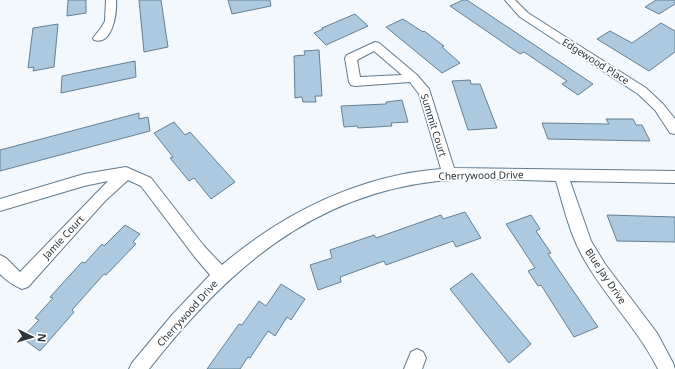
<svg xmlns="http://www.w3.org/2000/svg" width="675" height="369" font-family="'Noto Sans',sans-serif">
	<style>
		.building { fill: #adc9df; stroke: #658093 }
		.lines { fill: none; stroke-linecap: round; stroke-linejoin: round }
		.street-casing { stroke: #617b8f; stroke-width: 2 }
		.street { fill: #fff; fill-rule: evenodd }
		.labels { text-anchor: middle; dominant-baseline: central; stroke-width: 3.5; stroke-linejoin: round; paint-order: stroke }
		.street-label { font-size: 10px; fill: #2b363e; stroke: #fff }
	</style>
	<rect width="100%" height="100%" fill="#f2f8fc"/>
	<g class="building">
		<path d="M 68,0 L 86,0 L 86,13 L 67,16 Z"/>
		<path d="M 139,0 L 161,0 L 168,47 L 144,52 Z"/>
		<path d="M 228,0 L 270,0 L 271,6 L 232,14 Z"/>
		<path d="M 463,0 L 467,0 L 593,84 L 578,95 L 562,84 L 567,81 L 524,52 L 520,54 L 450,6 Z"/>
		<path d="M 656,0 L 675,0 L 675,4 L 659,14 L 645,7 Z"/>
		<path d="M 355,14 L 368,26 L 326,45 L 314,33 L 323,29 L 322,28 Z"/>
		<path d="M 403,19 L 423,32 L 424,31 L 444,46 L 442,47 L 460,63 L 442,73 L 386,27 Z"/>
		<path d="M 661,23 L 675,31 L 675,52 L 649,71 L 597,39 L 610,31 L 632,43 Z"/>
		<path d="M 58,24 L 54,67 L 33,71 L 34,67 L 28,68 L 33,28 Z"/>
		<path d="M 319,50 L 322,96 L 315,96 L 316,102 L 303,102 L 302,97 L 295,98 L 294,56 L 305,55 L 304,51 Z"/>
		<path d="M 135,61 L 136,77 L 61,93 L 62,76 Z"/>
		<path d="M 470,80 L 471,84 L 480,84 L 497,128 L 468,130 L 452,81 Z"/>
		<path d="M 402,100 L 408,122 L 391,123 L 392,126 L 358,128 L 357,126 L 344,127 L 341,106 L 386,104 L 386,102 Z"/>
		<path d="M 139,113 L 139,119 L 148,117 L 150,131 L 0,171 L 0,150 Z"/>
		<path d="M 606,119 L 633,119 L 636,125 L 642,125 L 650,141 L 548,139 L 542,123 L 609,124 Z"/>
		<path d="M 174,122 L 185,135 L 190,132 L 235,182 L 211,199 L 194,178 L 189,181 L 170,158 L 173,157 L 154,133 Z"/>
		<path d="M 465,212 L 481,238 L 456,247 L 453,241 L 386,265 L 384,261 L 340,277 L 341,282 L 318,290 L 310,265 L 332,258 L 330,250 L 374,235 L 376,238 L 441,215 L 443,219 Z"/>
		<path d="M 531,215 L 540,229 L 536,231 L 551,253 L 548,254 L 598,327 L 574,337 L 541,285 L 538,286 L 528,271 L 535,268 L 506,224 Z"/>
		<path d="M 607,215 L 675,217 L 675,242 L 617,241 Z"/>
		<path d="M 125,225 L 140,234 L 133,242 L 136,244 L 106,275 L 104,274 L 72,310 L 74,312 L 40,351 L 22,338 L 39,320 L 35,318 L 53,298 L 50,297 L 82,262 L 85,263 L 102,244 L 104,246 Z"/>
		<path d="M 472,273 L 531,344 L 509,363 L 450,289 Z"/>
		<path d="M 281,284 L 305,299 L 291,320 L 287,317 L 275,336 L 268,331 L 250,358 L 248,357 L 240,369 L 207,369 L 239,324 L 242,325 L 259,301 L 266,306 Z"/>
	</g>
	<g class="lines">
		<defs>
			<g id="street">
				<path d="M 106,0 L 116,0 C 117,12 113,46 94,40 L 93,38 L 101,28 L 105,21 Z"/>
				<path d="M 505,0 L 515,0 L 528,13 L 646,88 L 663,104 L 675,119 L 675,134 L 670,133 L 655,110 L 638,94 L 520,17 Z"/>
				<path d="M 375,42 L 379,43 L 417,75 L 429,89 L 454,168 L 675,171 L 675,183 L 570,181 L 591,241 L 605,264 L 657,333 L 673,363 L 675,369 L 658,369 C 638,329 606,298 584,259 C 570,235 564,208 556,181 C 517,180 477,177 438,181 C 310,195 225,272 149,369 L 129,369 L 132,363 L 172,315 L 210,275 L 194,256 L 141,186 L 128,180 L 105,201 L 28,287 L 22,289 C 13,285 7,281 0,274 L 0,255 L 6,258 L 20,272 L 108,181 L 84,186 L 0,211 L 0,199 L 84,174 L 126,167 L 151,178 L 204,246 L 222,265 C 283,213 360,175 441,169 L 419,94 L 410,82 L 355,86 L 351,85 L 349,82 L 345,58 L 347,55 ZM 374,51 L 402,75 L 360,77 L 357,60 Z"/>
				<path d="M 417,349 L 423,352 L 426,358 L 422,369 L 404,369 L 411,352 Z"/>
			</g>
		</defs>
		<use href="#street" class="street-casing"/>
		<use href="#street" class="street"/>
	</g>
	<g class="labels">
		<g class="street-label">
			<text transform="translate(596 61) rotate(32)">Edgewood Place</text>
			<text transform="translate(434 125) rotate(73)">Summit Court</text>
			<text transform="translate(481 175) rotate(-1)">Cherrywood Drive</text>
			<text transform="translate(63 237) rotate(-47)">Jamie Court</text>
			<text transform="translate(606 276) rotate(56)">Blue Jay Drive</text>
			<text transform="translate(187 313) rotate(-48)">Cherrywood Drive</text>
		</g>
	</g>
	<g transform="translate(32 337) rotate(95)" stroke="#ffffff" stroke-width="3" paint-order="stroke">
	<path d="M0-3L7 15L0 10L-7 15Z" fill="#2b363e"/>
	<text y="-6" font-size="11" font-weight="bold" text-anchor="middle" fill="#2b363e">N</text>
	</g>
</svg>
